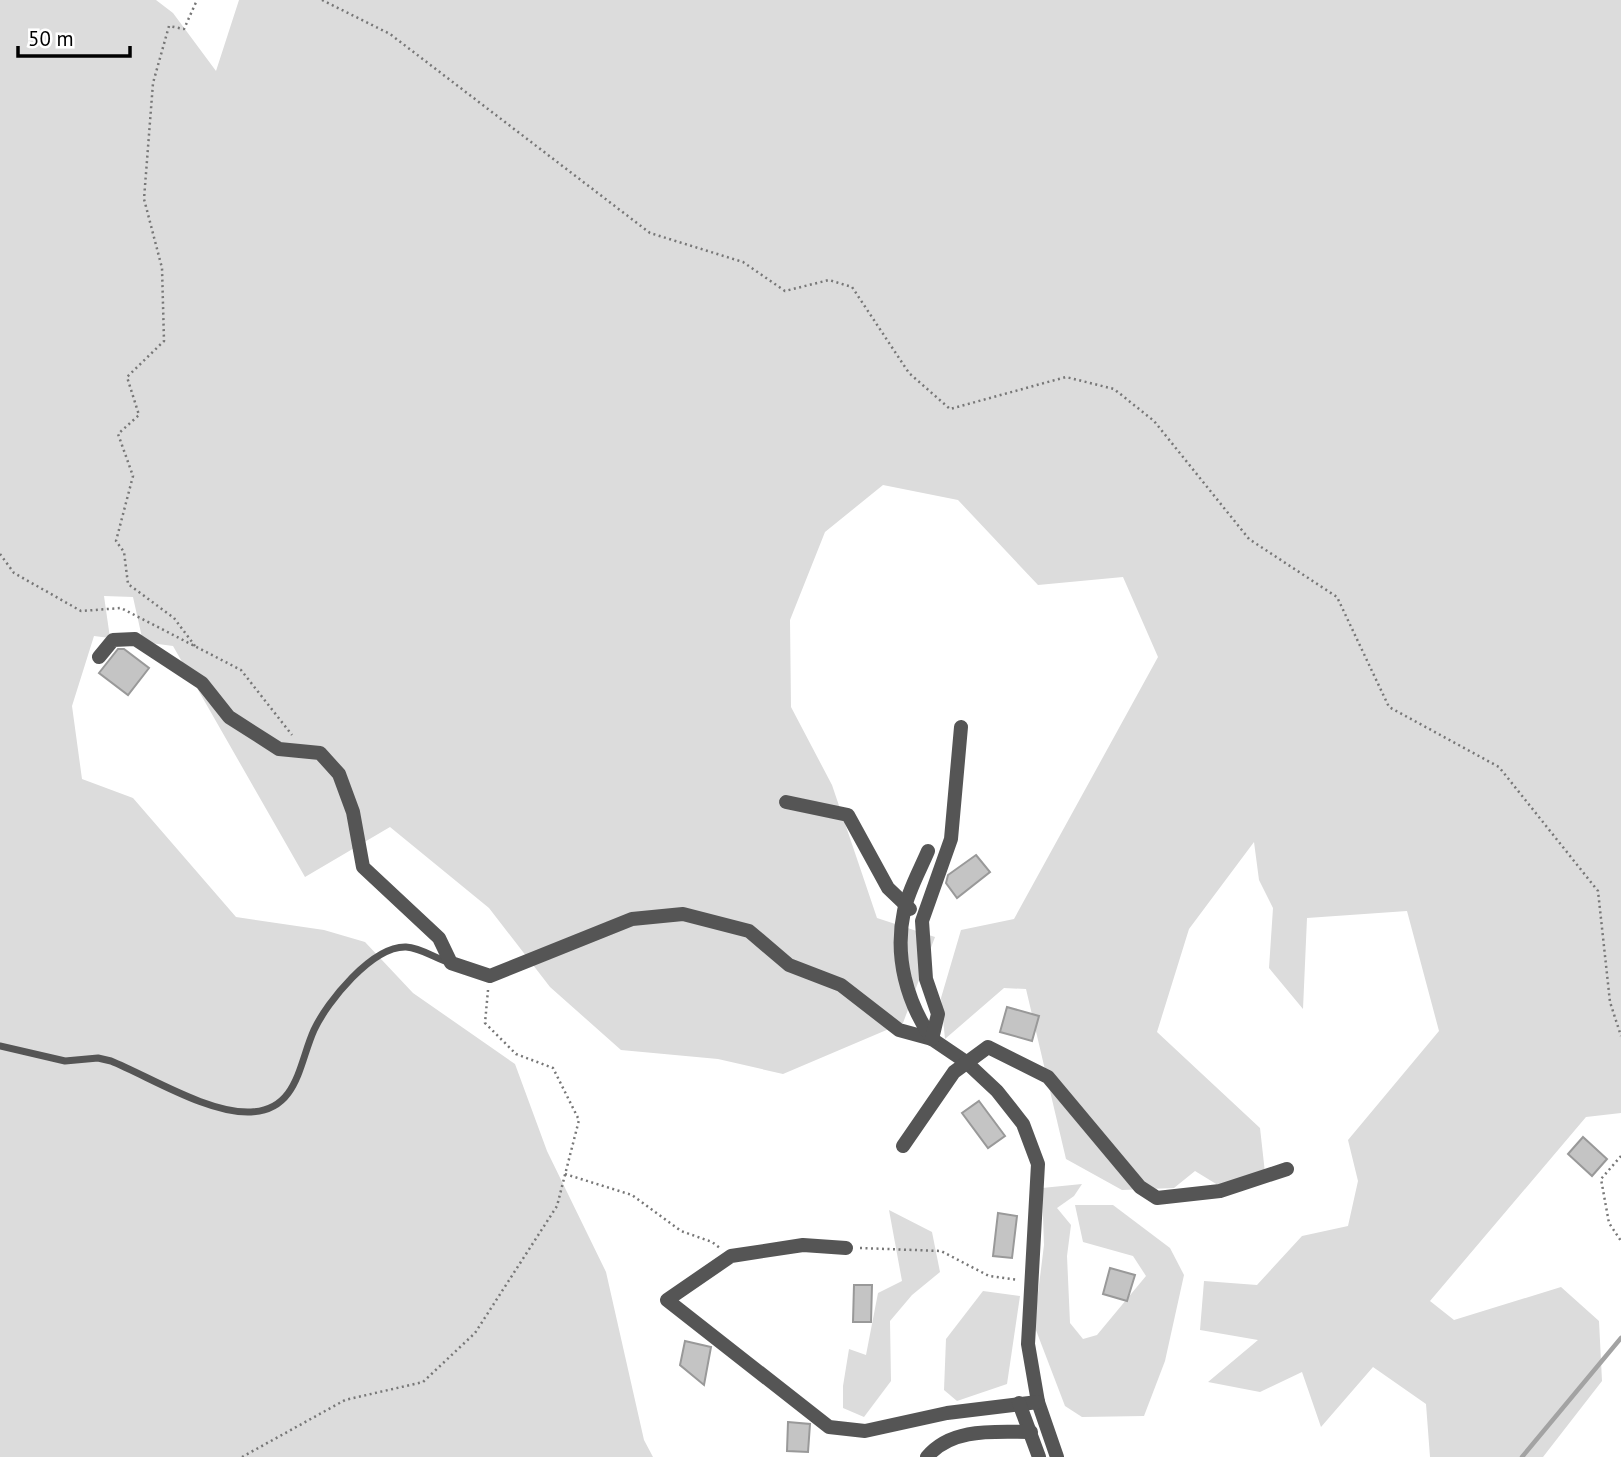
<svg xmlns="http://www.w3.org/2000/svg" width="1621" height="1457" font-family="'PT Sans',sans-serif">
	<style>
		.green { fill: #dcdcdc }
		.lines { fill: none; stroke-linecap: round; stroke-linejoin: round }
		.stream { stroke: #a3a3a3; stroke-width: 4.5 }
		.building { fill: #c4c4c4; stroke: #999; stroke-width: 2 }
		.path { stroke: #777; stroke-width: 2.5; stroke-dasharray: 2 3.5; stroke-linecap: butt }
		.lane { stroke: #555; stroke-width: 7 }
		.street { stroke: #555; stroke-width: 14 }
	</style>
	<rect width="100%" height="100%" fill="#fff"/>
	<g class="green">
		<path d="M 0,0 L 156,0 L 173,13 L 216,71 L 239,0 L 1621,0 L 1621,1113 L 1586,1117 L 1430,1301 L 1454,1320 L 1561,1287 L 1599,1321 L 1602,1381 L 1543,1457 L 1430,1457 L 1426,1404 L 1373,1367 L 1321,1427 L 1302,1372 L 1260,1392 L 1208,1382 L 1258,1340 L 1200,1330 L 1204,1281 L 1257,1285 L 1302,1236 L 1348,1226 L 1358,1181 L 1348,1140 L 1439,1031 L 1407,911 L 1307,918 L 1303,1009 L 1269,968 L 1273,908 L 1259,880 L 1254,842 L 1189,929 L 1157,1032 L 1260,1128 L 1266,1182 L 1226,1190 L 1195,1171 L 1174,1188 L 1122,1190 L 1066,1159 L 1026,989 L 1004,988 L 945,1039 L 941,998 L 961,930 L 1014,919 L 1158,657 L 1123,577 L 1038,585 L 958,500 L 883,485 L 825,532 L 790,620 L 791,707 L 832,785 L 877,918 L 935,937 L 903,1023 L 783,1074 L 718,1059 L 621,1050 L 550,987 L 489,908 L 390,827 L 305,877 L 173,646 L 143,642 L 133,597 L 104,596 L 110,638 L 94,636 L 72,706 L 82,779 L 133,798 L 236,917 L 324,930 L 365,942 L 413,993 L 515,1064 L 547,1151 L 606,1272 L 644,1440 L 653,1457 L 0,1457 Z"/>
		<path d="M 1082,1184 L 1074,1196 L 1057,1208 L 1071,1225 L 1067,1256 L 1070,1323 L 1083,1339 L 1097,1335 L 1146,1276 L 1133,1256 L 1083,1242 L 1075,1205 L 1113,1205 L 1170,1248 L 1184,1275 L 1165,1361 L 1144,1416 L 1082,1417 L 1065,1406 L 1034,1325 L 1044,1245 L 1042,1188 Z"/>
		<path d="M 889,1210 L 932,1232 L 940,1272 L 912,1295 L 890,1321 L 891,1381 L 864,1417 L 843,1408 L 843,1386 L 849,1349 L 866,1355 L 878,1293 L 902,1281 Z"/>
		<path d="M 983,1291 L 1020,1296 L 1007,1384 L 957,1401 L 944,1390 L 946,1339 Z"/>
	</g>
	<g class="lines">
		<path class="stream" d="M 1522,1457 L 1621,1338"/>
	</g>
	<g class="building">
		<path d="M 118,649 L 124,649 L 149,668 L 128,695 L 99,673 Z"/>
		<path d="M 976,855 L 990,872 L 957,898 L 946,883 L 948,875 Z"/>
		<path d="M 1007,1007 L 1039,1016 L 1032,1041 L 1000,1032 Z"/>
		<path d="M 979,1101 L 1005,1136 L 988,1148 L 962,1113 Z"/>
		<path d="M 1583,1137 L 1607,1159 L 1592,1176 L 1568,1154 Z"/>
		<path d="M 998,1213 L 1017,1216 L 1012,1258 L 993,1256 Z"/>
		<path d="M 1110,1268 L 1135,1275 L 1127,1301 L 1103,1294 Z"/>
		<path d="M 854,1285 L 872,1285 L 871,1322 L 853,1322 Z"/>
		<path d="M 685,1341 L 711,1347 L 704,1385 L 680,1365 Z"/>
		<path d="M 788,1422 L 810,1424 L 808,1452 L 787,1451 Z"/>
	</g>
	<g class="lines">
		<g class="path">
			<path d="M 322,0 L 390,34 L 650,233 L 743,262 L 785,291 L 829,280 L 852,287 L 909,373 L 950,409 L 1066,377 L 1114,389 L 1154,421 L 1249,539 L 1337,597 L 1389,707 L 1499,767 L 1598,891 L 1610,1002 L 1621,1036"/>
			<path d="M 0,554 L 14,573 L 81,611 L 121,608 L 241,670 L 292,735"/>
			<path d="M 195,646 L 174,618 L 128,584 L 124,552 L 116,541 L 133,476 L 118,434 L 139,415 L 127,377 L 164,341 L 162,268 L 144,199 L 153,83 L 169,26 L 184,29 L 197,0"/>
			<path d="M 1621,1156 L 1601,1179 L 1609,1223 L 1621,1241"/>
			<path d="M 565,1174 L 632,1195 L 681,1231 L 712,1242 L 720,1248"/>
			<path d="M 860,1248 L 941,1251 L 989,1276 L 1018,1280"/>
			<path d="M 242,1457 L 345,1400 L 423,1382 L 475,1333 L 557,1206 L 579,1120 L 553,1068 L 516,1054 L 485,1023 L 488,990"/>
		</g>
		<path class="lane" d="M 0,1046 L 65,1061 L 98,1058 L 111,1061 C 150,1077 209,1114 251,1112 C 298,1110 299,1063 314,1030 C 327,1002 372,946 406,947 C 422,948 436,959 451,963"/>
		<g class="street">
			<path d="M 99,657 L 113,640 L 135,639 L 202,683 L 229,717 L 279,749 L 320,753 L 339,774 L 353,812 L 363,867 L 439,938 L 451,963 L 490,976 L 632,919 L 683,914 L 749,931 L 789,965 L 841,985 L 899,1030 L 932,1039 L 966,1062 L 997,1091 L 1023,1124 L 1038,1164 L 1028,1344 L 1038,1402 L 1057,1457"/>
			<path d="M 786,802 L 848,815 L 888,888 L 910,909"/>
			<path d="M 928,851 C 920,870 908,891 904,911 C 894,957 907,1002 932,1039"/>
			<path d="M 932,1039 L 938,1014 L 926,979 L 922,921 L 951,839 L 961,727"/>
			<path d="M 903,1146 L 954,1072 L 988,1047 L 1048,1077 L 1140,1187 L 1157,1198 L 1220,1191 L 1287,1169"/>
			<path d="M 846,1248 L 803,1245 L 731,1256 L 667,1300 L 829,1427 L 865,1431 L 947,1413 L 1038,1402"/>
			<path d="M 1019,1403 L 1039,1457"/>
			<path d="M 927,1457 C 952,1427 995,1432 1031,1432"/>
		</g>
	</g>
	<path d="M18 46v10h112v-10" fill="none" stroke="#000000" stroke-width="3.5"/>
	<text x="28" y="46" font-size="21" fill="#000000" stroke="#ffffff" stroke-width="5" paint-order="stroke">50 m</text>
</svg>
